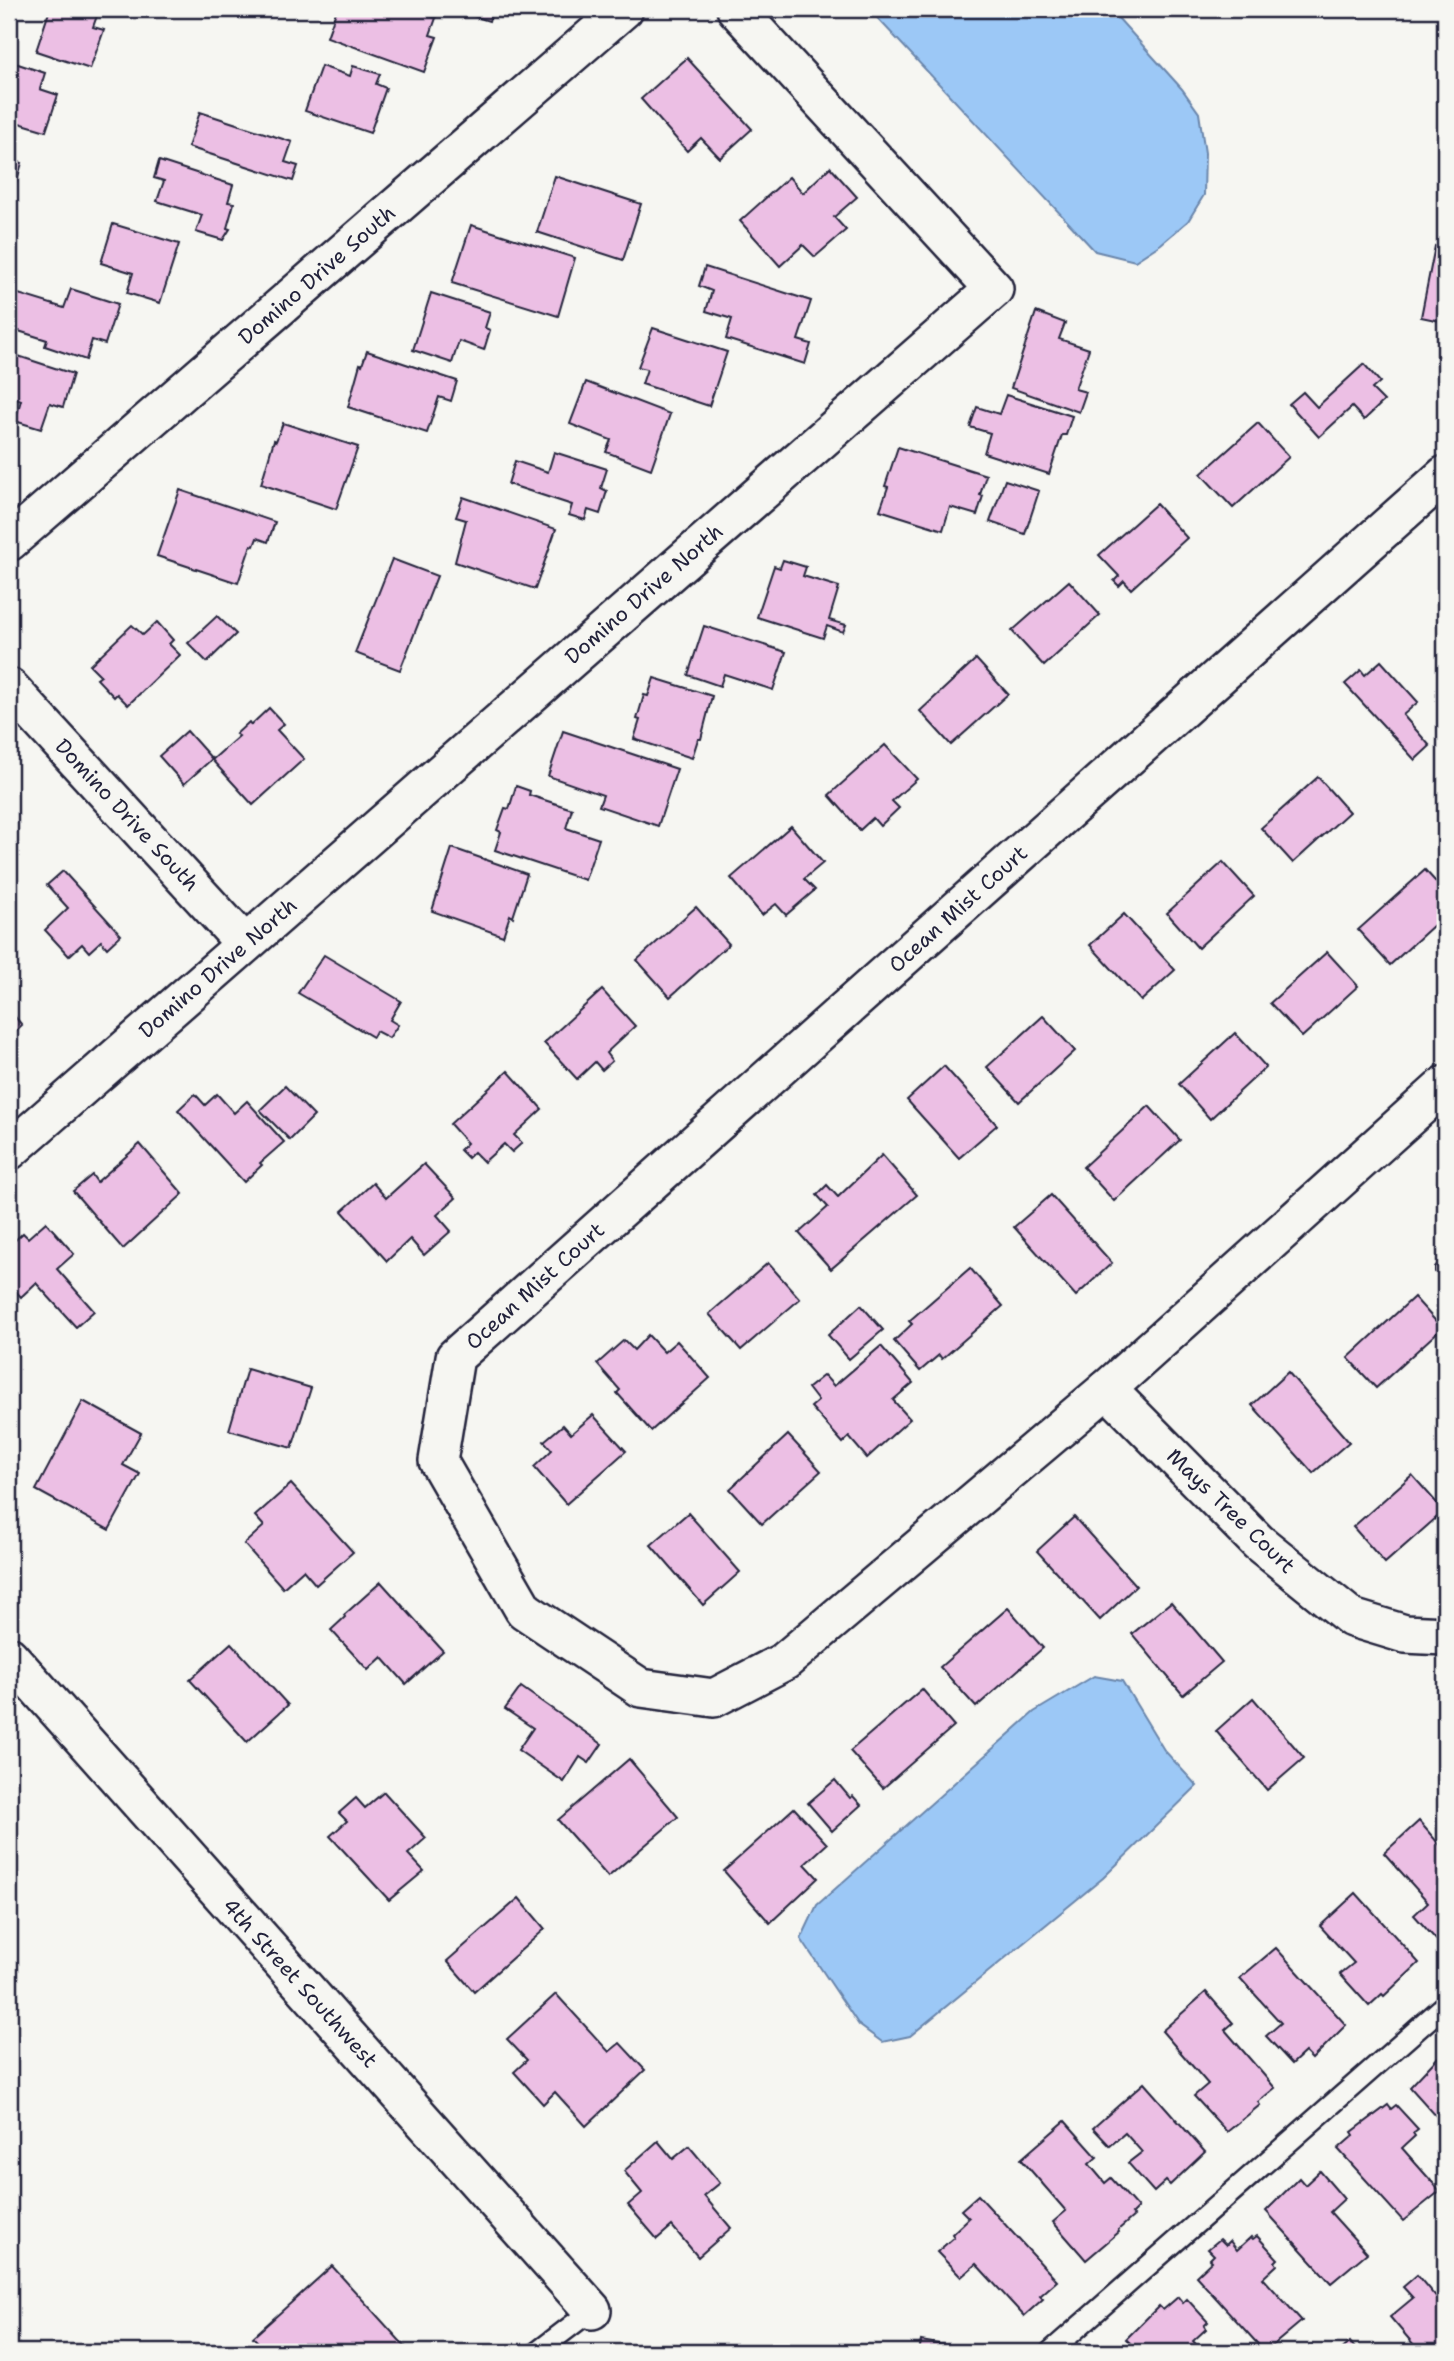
<svg xmlns="http://www.w3.org/2000/svg" width="1454" height="2361" font-family="'Shantell Sans',sans-serif">
	<style>
		.water { fill: #9cc8f6; stroke: #6b86ab; stroke-width: 2 }
		.building { fill: #ecbfe4; stroke: #22223b; stroke-width: 2 }
		.lines { fill: none; stroke-linecap: round; stroke-linejoin: round }
		.lane-casing { stroke: #22223b; stroke-width: 24 }
		.street-casing { stroke: #22223b; stroke-width: 42 }
		.lane { stroke: #f6f6f2; stroke-width: 19 }
		.street { stroke: #f6f6f2; stroke-width: 37 }
		.labels { text-anchor: middle; dominant-baseline: central; stroke-width: 6; stroke-linejoin: round; paint-order: stroke }
		.street-label { font-size: 21px; fill: #22223b; stroke: #f6f6f2 }
	</style>
	<rect width="100%" height="100%" fill="#f6f6f2"/>
	<filter id="ink" filterUnits="userSpaceOnUse"><feTurbulence type="fractalNoise" baseFrequency=".0143" numOctaves="2"/><feDisplacementMap in="SourceGraphic" scale="14" xChannelSelector="R" yChannelSelector="G"/><feConvolveMatrix kernelMatrix="1 2 1 2 8 2 1 2 1" color-interpolation-filters="sRGB"/></filter>
	<g filter="url(#ink)">
		<g class="water">
			<path d="M 869,9 L 1110,9 L 1182,89 L 1199,113 L 1205,153 L 1204,195 L 1188,221 L 1161,244 L 1135,261 L 1095,251 Z"/>
			<path d="M 1094,1676 L 1122,1681 L 1164,1750 L 1197,1786 L 1103,1878 L 910,2036 L 882,2042 L 859,2025 L 801,1939 L 817,1905 L 1034,1712 Z"/>
		</g>
		<g class="building">
			<path d="M 50,9 L 99,10 L 93,27 L 104,30 L 90,69 L 36,51 Z"/>
			<path d="M 337,9 L 409,9 L 436,18 L 430,35 L 437,37 L 424,72 L 327,37 Z"/>
			<path d="M 451,9 L 493,9 L 489,21 Z"/>
			<path d="M 687,58 L 752,129 L 720,158 L 701,138 L 687,151 L 641,99 Z"/>
			<path d="M 9,61 L 45,73 L 40,89 L 58,95 L 46,131 L 9,120 Z"/>
			<path d="M 321,66 L 350,76 L 353,66 L 380,74 L 376,84 L 386,88 L 370,133 L 305,111 Z"/>
			<path d="M 200,112 L 292,142 L 285,162 L 298,166 L 293,181 L 188,147 Z"/>
			<path d="M 9,159 L 22,163 L 12,197 L 9,196 Z"/>
			<path d="M 159,161 L 233,185 L 228,202 L 234,203 L 227,228 L 230,229 L 223,240 L 196,232 L 202,215 L 157,201 L 164,181 L 154,178 Z"/>
			<path d="M 830,167 L 857,197 L 834,217 L 846,230 L 815,257 L 803,245 L 780,266 L 740,221 L 789,177 L 803,193 Z"/>
			<path d="M 555,176 L 641,204 L 623,260 L 537,232 Z"/>
			<path d="M 113,224 L 179,244 L 160,303 L 127,293 L 133,273 L 101,263 Z"/>
			<path d="M 471,225 L 575,258 L 558,316 L 452,283 Z"/>
			<path d="M 1435,246 L 1445,248 L 1445,322 L 1421,317 Z"/>
			<path d="M 705,267 L 811,301 L 798,340 L 811,344 L 805,364 L 726,339 L 732,319 L 706,311 L 712,291 L 699,286 Z"/>
			<path d="M 71,289 L 118,304 L 105,344 L 92,340 L 86,360 L 45,346 L 47,340 L 9,328 L 13,315 L 9,313 L 9,291 L 64,308 Z"/>
			<path d="M 431,293 L 490,312 L 485,328 L 490,330 L 484,350 L 459,341 L 452,363 L 413,350 Z"/>
			<path d="M 1036,312 L 1065,323 L 1059,339 L 1089,349 L 1075,389 L 1086,392 L 1079,412 L 1011,388 Z"/>
			<path d="M 653,328 L 727,352 L 709,406 L 642,384 L 647,369 L 638,367 Z"/>
			<path d="M 367,351 L 457,381 L 451,401 L 439,397 L 427,433 L 348,407 L 360,364 L 362,365 Z"/>
			<path d="M 9,353 L 73,374 L 63,407 L 50,403 L 41,429 L 15,421 L 21,400 L 9,396 Z"/>
			<path d="M 1364,364 L 1380,382 L 1372,389 L 1384,401 L 1364,420 L 1352,407 L 1319,437 L 1289,404 L 1303,392 L 1317,407 Z"/>
			<path d="M 586,382 L 670,414 L 651,469 L 606,452 L 611,440 L 570,424 Z"/>
			<path d="M 1006,395 L 1072,416 L 1066,435 L 1062,435 L 1049,474 L 984,453 L 990,433 L 970,427 L 977,407 L 999,414 Z"/>
			<path d="M 283,423 L 358,447 L 336,509 L 261,484 L 274,440 L 276,441 Z"/>
			<path d="M 1258,423 L 1289,457 L 1233,508 L 1201,474 Z"/>
			<path d="M 898,447 L 986,475 L 980,495 L 983,496 L 977,515 L 950,507 L 943,530 L 880,510 L 888,487 L 885,486 Z"/>
			<path d="M 554,452 L 607,469 L 601,488 L 607,491 L 600,514 L 588,510 L 585,520 L 569,515 L 572,505 L 508,484 L 515,461 L 548,472 Z"/>
			<path d="M 1005,480 L 1039,491 L 1025,534 L 990,522 Z"/>
			<path d="M 180,490 L 275,522 L 268,542 L 257,538 L 254,546 L 251,545 L 238,583 L 157,556 Z"/>
			<path d="M 463,497 L 556,529 L 535,589 L 455,562 L 466,520 L 456,517 Z"/>
			<path d="M 1156,504 L 1187,538 L 1131,589 L 1124,581 L 1119,586 L 1114,581 L 1119,576 L 1099,555 Z"/>
			<path d="M 392,559 L 437,576 L 400,670 L 355,653 Z"/>
			<path d="M 783,560 L 806,567 L 803,576 L 839,587 L 829,620 L 846,625 L 843,632 L 827,626 L 823,638 L 757,617 L 774,566 L 780,568 Z"/>
			<path d="M 1069,581 L 1100,615 L 1044,666 L 1012,631 Z"/>
			<path d="M 217,616 L 236,634 L 207,662 L 188,643 Z"/>
			<path d="M 157,622 L 173,640 L 169,644 L 180,655 L 128,705 L 117,694 L 114,697 L 97,679 L 101,676 L 90,665 L 132,625 L 143,635 Z"/>
			<path d="M 704,626 L 786,652 L 773,690 L 724,674 L 720,686 L 688,675 Z"/>
			<path d="M 976,659 L 1008,694 L 951,745 L 920,711 Z"/>
			<path d="M 1381,661 L 1418,702 L 1403,715 L 1430,746 L 1415,760 L 1345,684 L 1361,670 L 1365,675 Z"/>
			<path d="M 654,678 L 712,696 L 701,739 L 698,739 L 692,758 L 634,739 L 640,720 L 637,719 L 644,695 L 648,696 Z"/>
			<path d="M 269,708 L 284,724 L 277,730 L 304,759 L 253,805 L 212,760 L 239,736 L 236,734 L 249,722 L 251,725 Z"/>
			<path d="M 187,731 L 212,759 L 184,784 L 159,756 Z"/>
			<path d="M 563,731 L 677,769 L 658,826 L 599,806 L 603,795 L 548,776 Z"/>
			<path d="M 885,745 L 917,779 L 892,801 L 899,808 L 880,826 L 873,818 L 860,830 L 829,795 Z"/>
			<path d="M 1318,777 L 1349,812 L 1293,863 L 1261,828 Z"/>
			<path d="M 516,786 L 530,791 L 529,795 L 572,809 L 566,828 L 599,839 L 585,880 L 495,850 L 501,832 L 497,830 L 505,808 L 509,809 Z"/>
			<path d="M 791,826 L 823,863 L 804,879 L 815,890 L 786,915 L 776,904 L 762,915 L 731,878 Z"/>
			<path d="M 452,848 L 527,874 L 513,917 L 510,915 L 503,936 L 432,911 Z"/>
			<path d="M 1223,862 L 1254,896 L 1198,948 L 1167,913 Z"/>
			<path d="M 1425,870 L 1445,892 L 1445,915 L 1390,965 L 1358,930 Z"/>
			<path d="M 63,871 L 121,935 L 107,948 L 101,941 L 89,952 L 82,944 L 69,956 L 45,930 L 68,908 L 47,885 Z"/>
			<path d="M 696,907 L 729,944 L 670,997 L 637,960 Z"/>
			<path d="M 1124,914 L 1175,970 L 1141,1001 L 1090,945 Z"/>
			<path d="M 1327,952 L 1358,986 L 1302,1037 L 1270,1003 Z"/>
			<path d="M 324,955 L 401,1001 L 390,1020 L 398,1025 L 389,1038 L 376,1031 L 373,1037 L 298,993 Z"/>
			<path d="M 602,990 L 635,1026 L 606,1053 L 612,1061 L 602,1070 L 595,1062 L 577,1079 L 544,1043 Z"/>
			<path d="M 9,1010 L 22,1025 L 9,1037 Z"/>
			<path d="M 1043,1016 L 1075,1051 L 1019,1102 L 987,1067 Z"/>
			<path d="M 1235,1033 L 1266,1067 L 1210,1119 L 1179,1084 Z"/>
			<path d="M 944,1066 L 997,1125 L 959,1158 L 907,1100 Z"/>
			<path d="M 508,1071 L 542,1109 L 514,1135 L 522,1143 L 512,1152 L 504,1144 L 484,1162 L 474,1152 L 468,1158 L 460,1150 L 467,1143 L 450,1124 Z"/>
			<path d="M 285,1086 L 314,1116 L 290,1140 L 260,1110 Z"/>
			<path d="M 195,1094 L 205,1105 L 217,1094 L 234,1113 L 247,1101 L 284,1142 L 260,1163 L 262,1165 L 244,1182 L 178,1110 Z"/>
			<path d="M 1149,1106 L 1180,1140 L 1114,1201 L 1083,1167 Z"/>
			<path d="M 140,1144 L 183,1194 L 123,1249 L 73,1191 L 92,1175 L 97,1182 Z"/>
			<path d="M 882,1155 L 917,1195 L 831,1269 L 799,1233 L 828,1207 L 817,1195 L 827,1185 L 838,1197 Z"/>
			<path d="M 424,1164 L 456,1198 L 437,1215 L 451,1231 L 424,1255 L 410,1239 L 387,1261 L 342,1211 L 373,1183 L 386,1198 Z"/>
			<path d="M 1051,1195 L 1112,1263 L 1076,1296 L 1014,1227 Z"/>
			<path d="M 46,1222 L 74,1254 L 57,1269 L 94,1311 L 76,1327 L 36,1283 L 21,1297 L 9,1284 L 9,1246 L 23,1233 L 28,1238 Z"/>
			<path d="M 1445,1257 L 1445,1284 L 1435,1272 L 1435,1267 Z"/>
			<path d="M 768,1263 L 800,1299 L 741,1350 L 709,1314 Z"/>
			<path d="M 970,1268 L 1003,1306 L 942,1359 L 939,1355 L 920,1371 L 894,1341 L 912,1324 L 909,1321 Z"/>
			<path d="M 1414,1297 L 1442,1328 L 1376,1388 L 1348,1358 Z"/>
			<path d="M 861,1305 L 883,1330 L 849,1359 L 828,1335 Z"/>
			<path d="M 648,1335 L 664,1352 L 677,1341 L 710,1378 L 651,1431 L 617,1393 L 620,1390 L 597,1364 L 624,1340 L 634,1350 Z"/>
			<path d="M 881,1346 L 913,1383 L 893,1400 L 910,1419 L 867,1458 L 849,1437 L 843,1443 L 811,1407 L 818,1401 L 808,1388 L 824,1375 L 834,1386 Z"/>
			<path d="M 247,1369 L 311,1388 L 292,1448 L 229,1430 Z"/>
			<path d="M 1288,1372 L 1349,1442 L 1313,1473 L 1252,1405 Z"/>
			<path d="M 83,1401 L 141,1433 L 123,1465 L 140,1474 L 109,1530 L 36,1490 Z"/>
			<path d="M 593,1415 L 626,1451 L 566,1504 L 534,1467 L 552,1450 L 544,1441 L 563,1425 L 571,1434 Z"/>
			<path d="M 788,1435 L 821,1471 L 762,1524 L 730,1489 Z"/>
			<path d="M 1412,1475 L 1444,1511 L 1385,1563 L 1353,1527 Z"/>
			<path d="M 291,1484 L 353,1552 L 316,1585 L 303,1570 L 283,1588 L 244,1544 L 264,1526 L 255,1516 Z"/>
			<path d="M 688,1513 L 740,1572 L 703,1605 L 651,1545 Z"/>
			<path d="M 1074,1517 L 1136,1586 L 1100,1620 L 1037,1551 Z"/>
			<path d="M 381,1582 L 443,1651 L 406,1684 L 382,1657 L 368,1670 L 331,1630 L 345,1617 L 344,1615 Z"/>
			<path d="M 1171,1602 L 1222,1662 L 1183,1695 L 1132,1634 Z"/>
			<path d="M 1008,1608 L 1043,1648 L 976,1707 L 940,1667 Z"/>
			<path d="M 231,1643 L 288,1705 L 247,1742 L 190,1680 Z"/>
			<path d="M 521,1687 L 602,1744 L 589,1763 L 580,1757 L 564,1782 L 518,1750 L 533,1728 L 505,1709 Z"/>
			<path d="M 922,1689 L 954,1726 L 883,1788 L 850,1751 Z"/>
			<path d="M 1253,1698 L 1304,1758 L 1267,1790 L 1216,1731 Z"/>
			<path d="M 629,1759 L 678,1817 L 608,1877 L 558,1820 Z"/>
			<path d="M 835,1780 L 850,1798 L 853,1796 L 861,1805 L 832,1831 L 808,1803 Z"/>
			<path d="M 384,1792 L 426,1838 L 408,1854 L 424,1871 L 389,1900 L 330,1836 L 347,1821 L 339,1813 L 356,1798 L 365,1808 Z"/>
			<path d="M 794,1808 L 827,1844 L 805,1864 L 818,1878 L 770,1923 L 724,1871 Z"/>
			<path d="M 1419,1821 L 1445,1851 L 1445,1937 L 1439,1943 L 1414,1915 L 1428,1902 L 1384,1853 Z"/>
			<path d="M 1356,1893 L 1419,1963 L 1384,1996 L 1382,1994 L 1369,2006 L 1340,1974 L 1354,1963 L 1320,1926 Z"/>
			<path d="M 519,1898 L 545,1929 L 474,1992 L 447,1961 Z"/>
			<path d="M 1276,1948 L 1346,2025 L 1312,2059 L 1305,2052 L 1292,2064 L 1266,2036 L 1281,2023 L 1240,1978 Z"/>
			<path d="M 1206,1992 L 1233,2023 L 1225,2030 L 1275,2088 L 1258,2102 L 1260,2105 L 1227,2132 L 1194,2096 L 1208,2084 L 1162,2031 Z"/>
			<path d="M 556,1994 L 609,2052 L 620,2043 L 645,2070 L 586,2126 L 555,2092 L 543,2104 L 514,2072 L 527,2060 L 507,2039 Z"/>
			<path d="M 1443,2052 L 1445,2054 L 1445,2126 L 1410,2087 Z"/>
			<path d="M 1144,2083 L 1205,2152 L 1170,2185 L 1166,2181 L 1154,2192 L 1128,2163 L 1142,2152 L 1125,2133 L 1110,2146 L 1093,2128 Z"/>
			<path d="M 1388,2105 L 1391,2109 L 1396,2105 L 1418,2129 L 1413,2133 L 1415,2136 L 1402,2148 L 1440,2191 L 1403,2221 L 1338,2149 L 1354,2135 L 1352,2132 Z"/>
			<path d="M 1065,2121 L 1097,2157 L 1089,2164 L 1105,2183 L 1111,2178 L 1138,2208 L 1132,2214 L 1134,2216 L 1118,2230 L 1119,2232 L 1086,2260 L 1053,2222 L 1066,2211 L 1021,2159 Z"/>
			<path d="M 658,2141 L 673,2159 L 689,2146 L 720,2183 L 704,2196 L 731,2228 L 698,2257 L 672,2226 L 657,2239 L 628,2205 L 642,2193 L 624,2171 Z"/>
			<path d="M 1320,2171 L 1344,2199 L 1330,2212 L 1367,2253 L 1331,2283 L 1266,2211 L 1299,2178 L 1305,2185 Z"/>
			<path d="M 978,2195 L 1057,2281 L 1040,2296 L 1043,2299 L 1024,2316 L 976,2264 L 961,2277 L 937,2252 L 954,2237 L 952,2234 L 969,2218 L 961,2210 Z"/>
			<path d="M 1257,2236 L 1278,2259 L 1275,2262 L 1277,2265 L 1263,2278 L 1302,2321 L 1265,2352 L 1196,2276 L 1212,2261 L 1210,2259 L 1214,2255 L 1208,2249 L 1220,2239 L 1226,2245 L 1230,2241 L 1237,2250 L 1251,2237 L 1253,2239 Z"/>
			<path d="M 332,2266 L 410,2352 L 267,2352 L 253,2337 Z"/>
			<path d="M 1417,2275 L 1445,2308 L 1445,2352 L 1420,2352 L 1390,2317 L 1413,2298 L 1403,2287 Z"/>
			<path d="M 1178,2297 L 1183,2303 L 1187,2299 L 1208,2322 L 1204,2326 L 1206,2329 L 1193,2341 L 1203,2352 L 1139,2352 L 1126,2339 L 1159,2306 L 1163,2310 Z"/>
			<path d="M 921,2341 L 984,2352 L 919,2352 Z"/>
			<path d="M 1350,2342 L 1358,2352 L 1338,2352 Z"/>
		</g>
		<g class="lines">
			<defs>
				<g id="lane">
					<path d="M 537,2352 L 592,2310"/>
					<path d="M 1050,2352 L 1445,2005"/>
				</g>
				<g id="street">
					<path d="M 1445,475 L 455,1357 L 438,1461 L 524,1610 L 641,1688 L 714,1698 L 785,1661 L 1107,1389 L 1445,1085"/>
					<path d="M 9,542 L 624,9"/>
					<path d="M 9,687 L 245,944"/>
					<path d="M 9,1151 L 994,289 L 736,9"/>
					<path d="M 1107,1389 L 1258,1542 L 1352,1618 L 1405,1634 L 1445,1636"/>
					<path d="M 9,1656 L 592,2310"/>
				</g>
			</defs>
			<use href="#lane" class="lane-casing"/>
			<use href="#street" class="street-casing"/>
			<use href="#lane" class="lane"/>
			<use href="#street" class="street"/>
		</g>
	</g>
	<g class="labels">
		<g class="street-label">
			<text transform="translate(317 275) rotate(-41)">Domino Drive South</text>
			<text transform="translate(644 594) rotate(-41)">Domino Drive North</text>
			<text transform="translate(127 815) rotate(47)">Domino Drive South</text>
			<text transform="translate(958 909) rotate(-42)">Ocean Mist Court</text>
			<text transform="translate(218 968) rotate(-41)">Domino Drive North</text>
			<text transform="translate(535 1286) rotate(-42)">Ocean Mist Court</text>
			<text transform="translate(1231 1511) rotate(44)">Mays Tree Court</text>
			<text transform="translate(300 1983) rotate(48)">4th Street Southwest</text>
		</g>
	</g>
	<rect width="1454" height="2361" fill="none" stroke="#f6f6f2" stroke-width="35"/>
	<rect x="18" y="18" width="1419" height="2326" fill="none" stroke="#22223b" stroke-width="2.5" filter="url(#ink)"/>
</svg>
